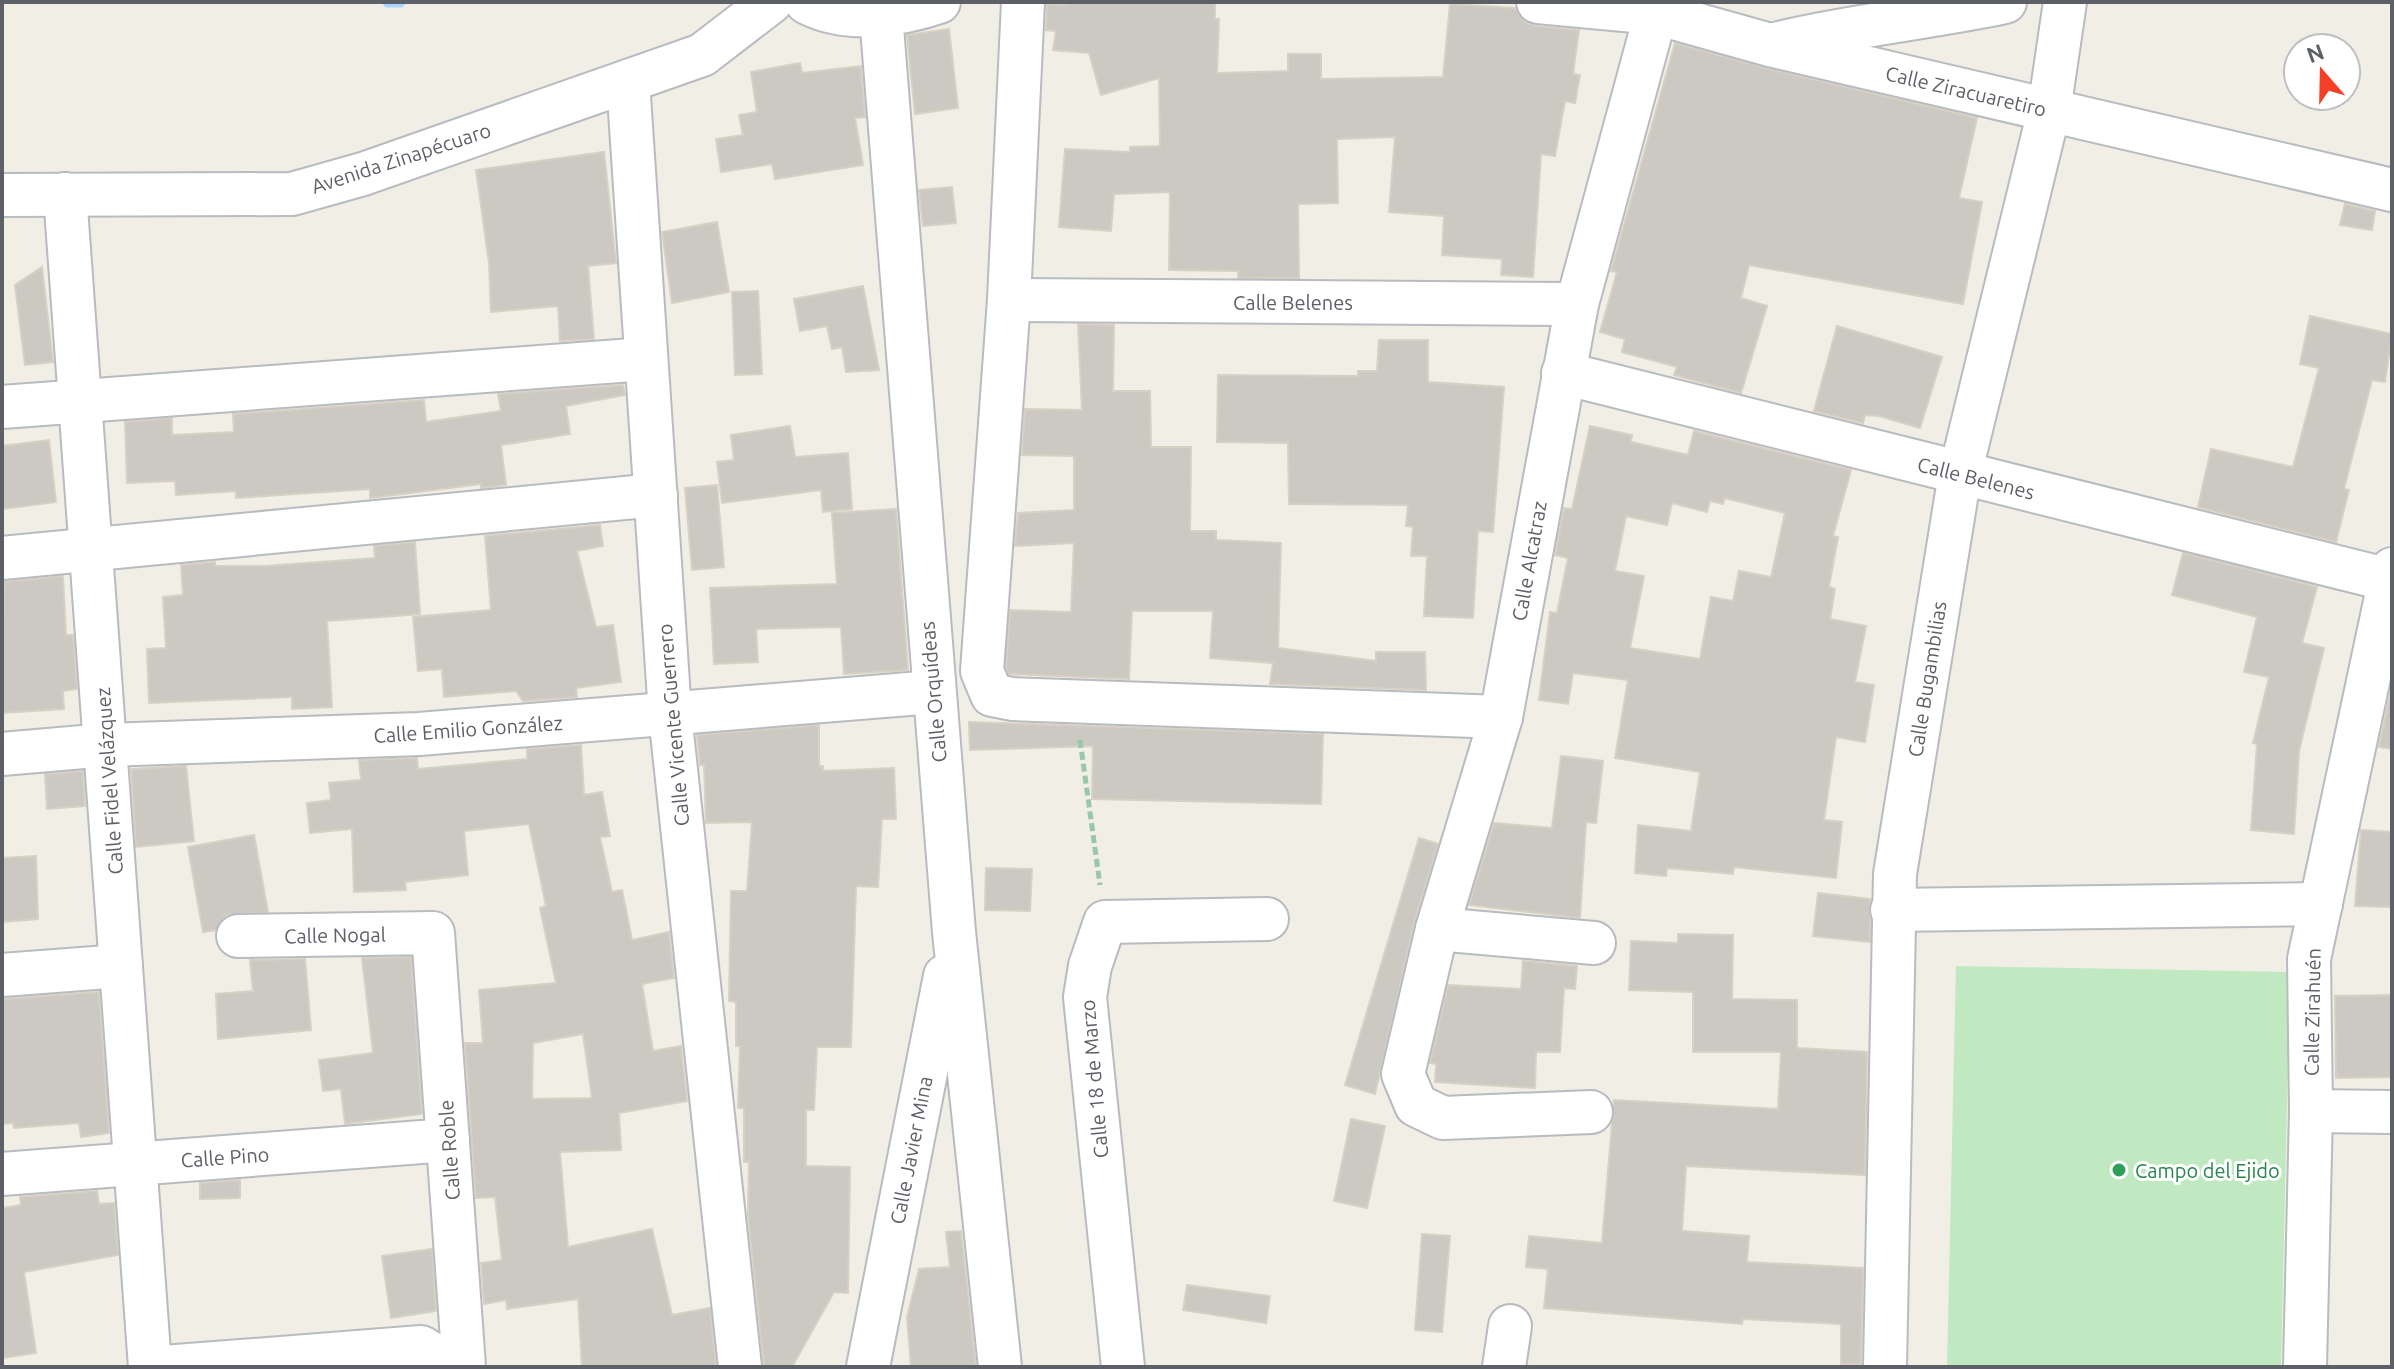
<svg xmlns="http://www.w3.org/2000/svg" width="2394" height="1369" font-family="Ubuntu,sans-serif">
	<style>
		.green { fill: #c0e9c2 }
		.lines { fill: none; stroke-linecap: round; stroke-linejoin: round }
		.stream { stroke: #a7d5ff; stroke-width: 11 }
		.building { fill: #ccc8c2; stroke: #d6d1c3; stroke-width: 2; fill-rule: evenodd }
		.minor-casing { stroke: #b8bbc0; stroke-width: 46 }
		.path { stroke: #98c8a8; stroke-width: 5; stroke-dasharray: 8 4; stroke-linecap: butt }
		.minor { stroke: #fff; stroke-width: 42 }
		.leisure-dot { fill: #2e9e5b; stroke: #fff; stroke-width: 3 }
		.labels { text-anchor: middle; dominant-baseline: central; stroke-width: 6; stroke-linejoin: round; paint-order: stroke }
		.street-label { font-size: 20px; fill: #5d6167; stroke: #fff }
		.leisure-label { font-size: 20px; fill: #27864d; stroke: #fff; text-anchor: start }
	</style>
	<rect width="100%" height="100%" fill="#f0eee5"/>
	<path class="green" d="M 1956,966 L 2290,972 L 2281,1367 L 1947,1367 Z"/>
	<g class="lines">
		<path class="stream" d="M 388,2 L 400,2"/>
	</g>
	<g class="building">
		<path d="M 1065,2 L 1215,2 L 1215,19 L 1219,19 L 1217,73 L 1288,71 L 1288,54 L 1321,54 L 1321,79 L 1443,77 L 1450,4 L 1515,8 L 1524,21 L 1535,26 L 1579,30 L 1573,74 L 1580,75 L 1575,103 L 1565,101 L 1555,156 L 1541,154 L 1533,277 L 1501,275 L 1502,259 L 1442,255 L 1444,216 L 1389,212 L 1395,137 L 1337,139 L 1338,203 L 1298,204 L 1299,278 L 1238,278 L 1238,271 L 1169,270 L 1170,192 L 1114,194 L 1111,231 L 1059,227 L 1065,149 L 1130,152 L 1130,147 L 1160,146 L 1159,78 L 1101,95 L 1089,53 L 1053,50 L 1056,31 L 1046,30 L 1047,4 L 1065,5 Z"/>
		<path d="M 949,29 L 958,108 L 915,114 L 907,35 Z"/>
		<path d="M 1675,43 L 1765,68 L 1977,118 L 1959,198 L 1982,202 L 1963,304 L 1749,265 L 1741,298 L 1767,306 L 1741,393 L 1674,375 L 1677,367 L 1622,352 L 1625,339 L 1600,332 L 1617,272 L 1611,271 Z"/>
		<path d="M 800,63 L 802,73 L 861,66 L 865,117 L 855,118 L 863,165 L 775,179 L 772,164 L 721,172 L 716,139 L 743,135 L 739,115 L 757,112 L 751,72 Z"/>
		<path d="M 604,152 L 616,263 L 588,266 L 594,339 L 560,341 L 558,306 L 491,312 L 489,263 L 476,170 Z"/>
		<path d="M 952,187 L 956,223 L 923,226 L 919,190 Z"/>
		<path d="M 2345,204 L 2375,211 L 2372,230 L 2340,225 Z"/>
		<path d="M 717,222 L 729,292 L 672,303 L 662,232 Z"/>
		<path d="M 42,267 L 53,362 L 25,365 L 15,285 Z"/>
		<path d="M 863,286 L 879,370 L 846,372 L 842,347 L 832,349 L 827,326 L 800,331 L 794,299 Z"/>
		<path d="M 758,291 L 762,374 L 735,375 L 732,292 Z"/>
		<path d="M 2310,316 L 2392,334 L 2385,382 L 2372,380 L 2344,489 L 2349,490 L 2336,542 L 2198,507 L 2211,449 L 2293,467 L 2319,368 L 2300,364 Z"/>
		<path d="M 1078,324 L 1114,325 L 1113,391 L 1150,391 L 1151,447 L 1191,447 L 1190,531 L 1216,531 L 1216,540 L 1281,543 L 1278,648 L 1376,661 L 1376,652 L 1425,652 L 1426,690 L 1270,684 L 1273,663 L 1210,658 L 1213,611 L 1132,611 L 1129,679 L 1009,674 L 1006,667 L 1010,610 L 1071,612 L 1074,543 L 1015,546 L 1018,513 L 1074,510 L 1074,456 L 1022,455 L 1025,409 L 1082,410 Z"/>
		<path d="M 1837,326 L 1942,357 L 1920,428 L 1879,416 L 1865,415 L 1863,423 L 1814,411 Z"/>
		<path d="M 1379,340 L 1428,340 L 1428,382 L 1504,387 L 1493,532 L 1478,531 L 1473,618 L 1424,616 L 1427,556 L 1411,556 L 1413,527 L 1406,526 L 1408,505 L 1289,504 L 1288,443 L 1217,442 L 1218,375 L 1358,376 L 1358,371 L 1377,371 Z"/>
		<path d="M 623,385 L 625,395 L 566,406 L 570,434 L 501,445 L 506,485 L 481,488 L 481,484 L 370,498 L 370,489 L 236,498 L 236,491 L 176,495 L 175,481 L 127,483 L 125,422 L 172,418 L 172,435 L 234,432 L 233,414 L 424,400 L 426,422 L 501,411 L 498,394 Z"/>
		<path d="M 790,426 L 795,457 L 848,453 L 852,509 L 823,512 L 821,490 L 722,503 L 717,462 L 734,460 L 731,435 Z"/>
		<path d="M 1590,426 L 1632,435 L 1631,442 L 1688,455 L 1694,431 L 1851,470 L 1833,536 L 1838,537 L 1829,587 L 1835,589 L 1830,619 L 1866,626 L 1855,682 L 1874,685 L 1865,742 L 1836,737 L 1824,820 L 1842,822 L 1836,878 L 1734,867 L 1733,874 L 1667,868 L 1666,876 L 1635,873 L 1638,825 L 1691,831 L 1700,772 L 1615,758 L 1628,680 L 1573,673 L 1568,704 L 1539,700 L 1550,612 L 1557,613 L 1568,558 L 1555,555 L 1562,519 L 1564,508 L 1572,509 ZM 1725,498 L 1785,513 L 1771,577 L 1739,571 L 1733,601 L 1711,597 L 1700,659 L 1630,648 L 1644,576 L 1615,571 L 1626,516 L 1667,525 L 1672,503 L 1707,512 L 1710,501 L 1723,504 Z"/>
		<path d="M 49,440 L 56,502 L 2,509 L 2,446 Z"/>
		<path d="M 717,485 L 724,567 L 692,570 L 685,488 Z"/>
		<path d="M 896,509 L 908,670 L 844,674 L 841,627 L 756,629 L 758,662 L 714,664 L 710,588 L 837,584 L 832,513 Z"/>
		<path d="M 600,525 L 603,546 L 577,551 L 596,627 L 613,625 L 621,682 L 576,688 L 577,697 L 523,701 L 516,691 L 444,697 L 442,669 L 418,671 L 413,617 L 491,610 L 485,536 Z"/>
		<path d="M 415,542 L 420,614 L 327,621 L 332,707 L 292,709 L 292,697 L 149,703 L 147,649 L 166,648 L 163,597 L 183,595 L 181,565 L 215,562 L 215,566 L 265,566 L 375,558 L 374,546 Z"/>
		<path d="M 2183,553 L 2317,587 L 2302,643 L 2324,648 L 2299,751 L 2294,834 L 2251,830 L 2257,744 L 2253,743 L 2269,677 L 2244,672 L 2257,617 L 2172,595 Z"/>
		<path d="M 63,576 L 66,635 L 73,635 L 77,689 L 63,691 L 64,709 L 2,713 L 4,582 Z"/>
		<path d="M 2392,684 L 2392,749 L 2379,747 Z"/>
		<path d="M 969,722 L 1323,734 L 1321,804 L 1092,799 L 1093,746 L 970,750 Z"/>
		<path d="M 819,725 L 819,766 L 823,766 L 823,771 L 894,768 L 896,819 L 882,819 L 878,887 L 856,886 L 851,1047 L 817,1047 L 814,1110 L 806,1110 L 806,1166 L 850,1167 L 848,1293 L 834,1292 L 792,1367 L 764,1367 L 748,1214 L 749,1162 L 744,1162 L 744,1108 L 738,1108 L 740,1046 L 736,1046 L 736,1002 L 729,1001 L 731,891 L 747,891 L 752,822 L 706,823 L 704,765 L 700,765 L 697,735 Z"/>
		<path d="M 581,745 L 584,795 L 602,792 L 610,836 L 600,837 L 612,892 L 622,890 L 632,940 L 669,932 L 674,978 L 642,984 L 653,1051 L 681,1046 L 687,1101 L 619,1113 L 621,1150 L 560,1152 L 568,1247 L 652,1229 L 672,1315 L 710,1308 L 716,1367 L 582,1367 L 578,1299 L 507,1309 L 506,1300 L 484,1304 L 481,1263 L 502,1260 L 495,1197 L 476,1198 L 465,1043 L 483,1043 L 479,990 L 556,983 L 540,908 L 546,906 L 529,824 L 464,831 L 468,875 L 405,882 L 406,890 L 354,892 L 352,829 L 310,833 L 307,803 L 331,800 L 329,783 L 361,780 L 359,760 L 417,758 L 418,769 L 527,759 L 527,749 ZM 583,1034 L 592,1098 L 532,1099 L 533,1043 Z"/>
		<path d="M 1561,756 L 1603,761 L 1596,823 L 1586,822 L 1580,918 L 1469,905 L 1494,823 L 1552,828 Z"/>
		<path d="M 186,766 L 194,841 L 136,847 L 131,769 Z"/>
		<path d="M 83,771 L 85,806 L 47,809 L 45,774 Z"/>
		<path d="M 2361,830 L 2392,832 L 2392,907 L 2355,906 Z"/>
		<path d="M 254,835 L 268,912 L 226,915 L 216,930 L 203,932 L 188,847 Z"/>
		<path d="M 1419,838 L 1438,844 L 1414,923 L 1375,1094 L 1345,1085 Z"/>
		<path d="M 36,856 L 38,919 L 2,922 L 2,858 Z"/>
		<path d="M 986,868 L 1032,869 L 1030,911 L 985,910 Z"/>
		<path d="M 1818,893 L 1870,899 L 1870,942 L 1813,936 Z"/>
		<path d="M 1678,934 L 1733,935 L 1732,999 L 1797,1000 L 1797,1048 L 1867,1052 L 1865,1175 L 1686,1166 L 1682,1231 L 1749,1236 L 1747,1262 L 1863,1268 L 1861,1364 L 1841,1364 L 1841,1324 L 1743,1319 L 1742,1324 L 1544,1308 L 1548,1269 L 1526,1267 L 1529,1236 L 1602,1243 L 1614,1100 L 1778,1109 L 1781,1052 L 1693,1052 L 1693,992 L 1629,990 L 1631,941 L 1678,943 Z"/>
		<path d="M 411,957 L 422,1114 L 345,1124 L 341,1089 L 323,1091 L 319,1060 L 373,1053 L 362,958 Z"/>
		<path d="M 305,959 L 311,1030 L 218,1039 L 216,994 L 253,991 L 250,960 Z"/>
		<path d="M 1523,961 L 1577,966 L 1575,989 L 1564,988 L 1560,1052 L 1536,1052 L 1535,1088 L 1435,1082 L 1436,1064 L 1430,1063 L 1448,985 L 1521,989 Z"/>
		<path d="M 99,992 L 109,1133 L 81,1137 L 79,1123 L 14,1128 L 13,1123 L 2,1124 L 2,999 Z"/>
		<path d="M 2392,995 L 2392,1077 L 2336,1078 L 2335,996 Z"/>
		<path d="M 1351,1119 L 1385,1126 L 1367,1208 L 1334,1201 Z"/>
		<path d="M 240,1180 L 240,1198 L 200,1199 L 200,1183 Z"/>
		<path d="M 97,1191 L 99,1204 L 114,1203 L 118,1255 L 24,1272 L 36,1353 L 2,1358 L 2,1208 L 21,1205 L 20,1197 Z"/>
		<path d="M 961,1231 L 976,1367 L 911,1367 L 907,1317 L 919,1269 L 950,1267 L 946,1232 Z"/>
		<path d="M 1422,1234 L 1450,1236 L 1442,1332 L 1415,1330 Z"/>
		<path d="M 432,1249 L 436,1311 L 391,1318 L 382,1256 Z"/>
		<path d="M 1187,1285 L 1270,1296 L 1266,1323 L 1183,1310 Z"/>
	</g>
	<g class="lines">
		<defs>
			<g id="minor">
				<path d="M 806,2 C 844,23 899,16 939,2"/>
				<path d="M 1023,2 L 1009,300 L 982,671 L 992,695 L 1012,699 L 1501,717"/>
				<path d="M 1538,2 L 1656,13 L 1770,45 L 2392,190"/>
				<path d="M 881,15 L 954,932 L 1000,1367"/>
				<path d="M 1779,43 C 1854,25 1930,18 2005,2"/>
				<path d="M 628,81 L 670,714 L 740,1367"/>
				<path d="M 65,194 L 150,1367"/>
				<path d="M 2,195 L 292,194 L 363,174 L 702,55 L 771,2"/>
				<path d="M 1009,300 L 1577,304"/>
				<path d="M 1563,373 L 2389,580"/>
				<path d="M 2,407 L 646,359"/>
				<path d="M 2,558 L 656,495"/>
				<path d="M 2,754 L 106,745 L 419,734 L 933,692"/>
				<path d="M 1892,910 L 2321,904"/>
				<path d="M 1437,929 L 1594,943"/>
				<path d="M 238,936 L 433,933 L 464,1367"/>
				<path d="M 2,975 L 121,966"/>
				<path d="M 2311,1111 L 2392,1112"/>
				<path d="M 1591,1112 L 1443,1118 L 1416,1105 L 1403,1074 L 1437,929 L 1501,717 L 1577,304 L 1656,13"/>
				<path d="M 2,1174 L 448,1140"/>
				<path d="M 163,1367 L 421,1347 L 454,1367"/>
				<path d="M 868,1367 L 945,976"/>
				<path d="M 1123,1367 L 1085,997 L 1090,966 L 1105,922 L 1267,919"/>
				<path d="M 1504,1367 L 1510,1326"/>
				<path d="M 1885,1367 L 1895,874 L 1960,474 L 2049,111 L 2065,2"/>
				<path d="M 2305,1367 L 2311,1111 L 2309,959 L 2392,569"/>
			</g>
		</defs>
		<use href="#minor" class="minor-casing"/>
		<path class="path" d="M 1080,740 L 1100,885"/>
		<use href="#minor" class="minor"/>
	</g>
	<circle class="leisure-dot" cx="2119" cy="1170" r="8"/>
	<g class="labels">
		<g class="street-label">
			<text transform="translate(1966 91) rotate(13)">Calle Ziracuaretiro</text>
			<text transform="translate(401 158) rotate(-18)">Avenida Zinapécuaro</text>
			<text x="1293" y="302">Calle Belenes</text>
			<text transform="translate(1976 478) rotate(14)">Calle Belenes</text>
			<text transform="translate(1529 561) rotate(-80)">Calle Alcatraz</text>
			<text transform="translate(1927 679) rotate(-81)">Calle Bugambilias</text>
			<text transform="translate(933 692) rotate(-95)">Calle Orquídeas</text>
			<text transform="translate(673 725) rotate(-95)">Calle Vicente Guerrero</text>
			<text transform="translate(468 729) rotate(-4)">Calle Emilio González</text>
			<text transform="translate(109 781) rotate(-94)">Calle Fidel Velázquez</text>
			<text transform="translate(335 935) rotate(-1)">Calle Nogal</text>
			<text transform="translate(2312 1012) rotate(-89)">Calle Zirahuén</text>
			<text transform="translate(1094 1079) rotate(-95)">Calle 18 de Marzo</text>
			<text transform="translate(449 1150) rotate(-94)">Calle Roble</text>
			<text transform="translate(911 1150) rotate(-79)">Calle Javier Mina</text>
			<text transform="translate(225 1157) rotate(-4)">Calle Pino</text>
		</g>
		<g class="leisure-label">
			<text x="2135" y="1170">Campo del Ejido</text>
		</g>
	</g>
	<rect width="2394" height="1369" fill="none" stroke="#5d6167" stroke-width="8"/>
	<g transform="translate(2322 72) rotate(340)"><circle r="38" fill="#ffffff" stroke="#bec0c2" stroke-width="2"/>
	<path d="M0-6L14 30L0 20L-14 30Z" fill="#f53f27"/>
	<text y="-12" font-size="22" font-weight="bold" text-anchor="middle" fill="#5d6167">N</text>
	</g>
</svg>
